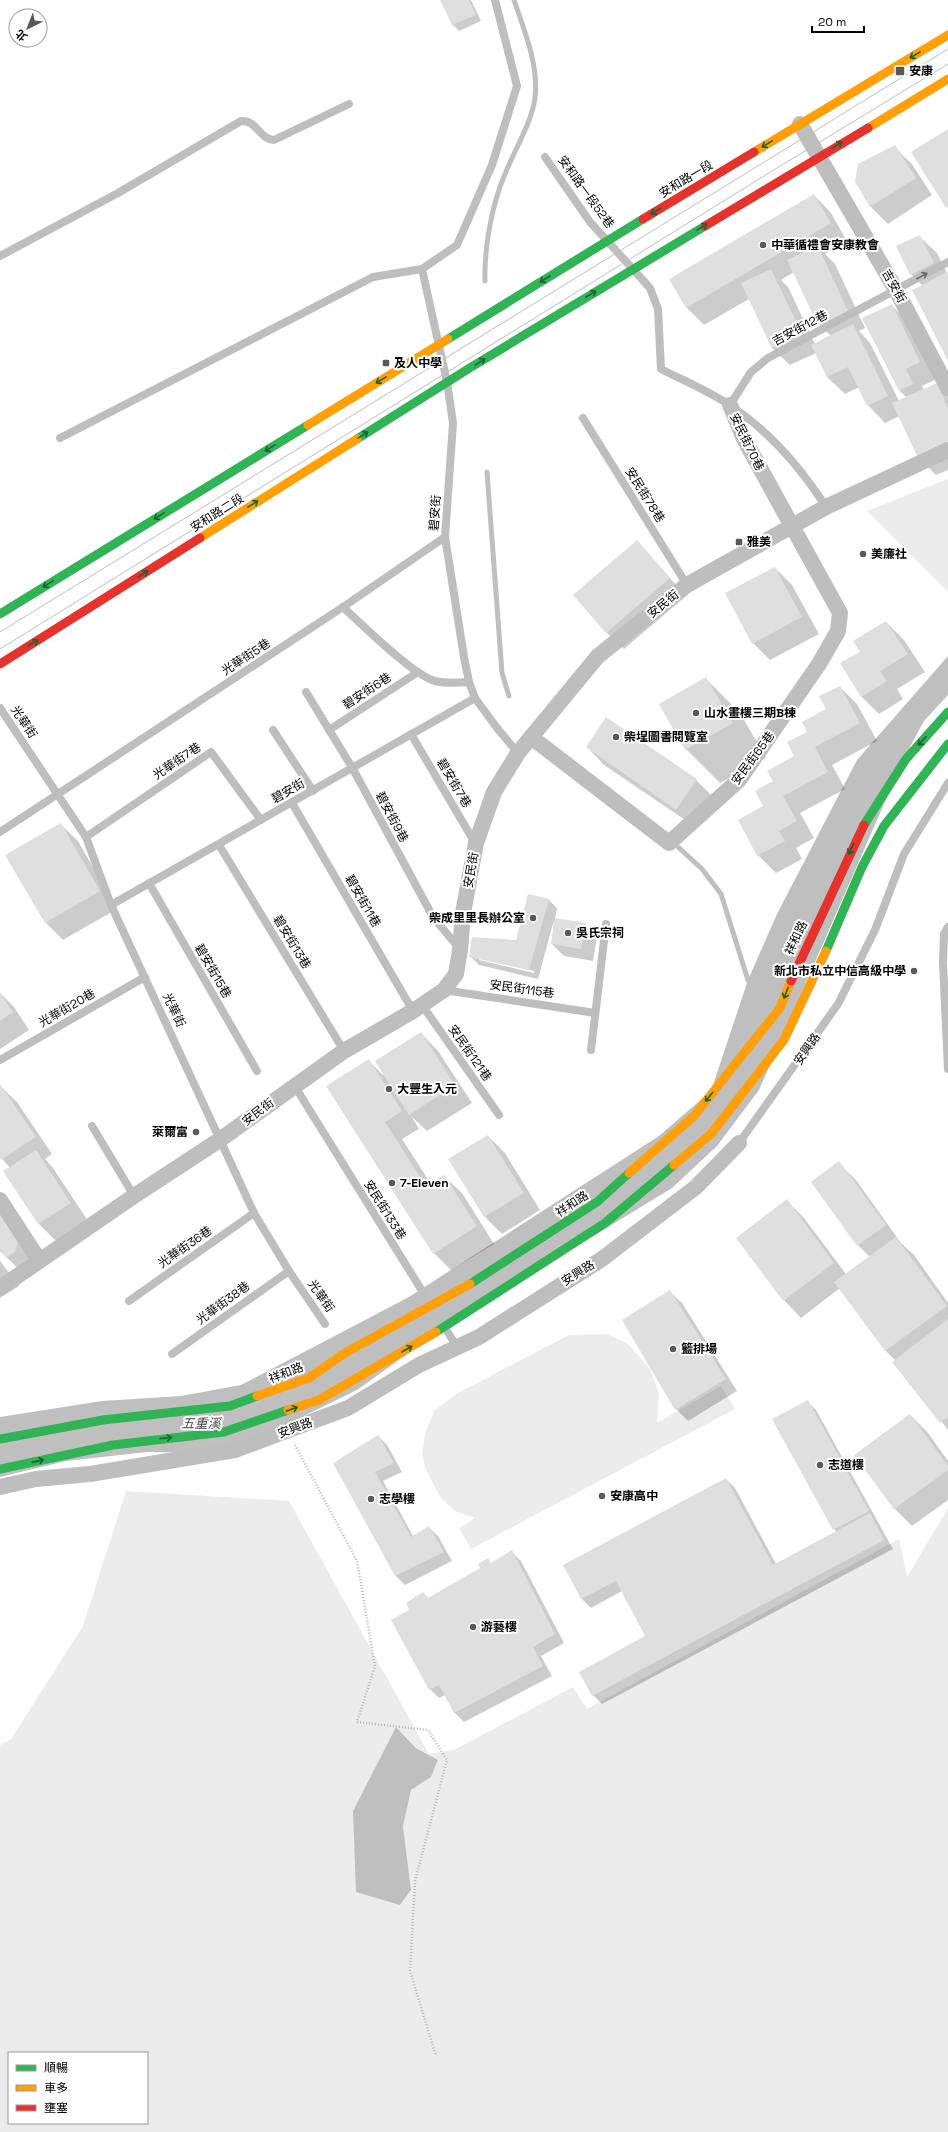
<svg xmlns="http://www.w3.org/2000/svg" width="948" height="2132" font-family="'Space Grotesk','Noto Sans TC',sans-serif">
	<style>
		.green { fill: #ececec; fill-rule: evenodd }
		.water { fill: #bfbfbf }
		.shadow { fill: #0003; fill-rule: evenodd }
		.lines { fill: none; stroke-linecap: round; stroke-linejoin: round }
		.stream { stroke: #bfbfbf; stroke-width: 5 }
		.building { fill: #dfdfdf }
		.path { stroke: #b9b9b9; stroke-width: 2.5; stroke-dasharray: 1 2; stroke-linecap: butt }
		.lane { stroke: #bebebe; stroke-width: 8 }
		.street { stroke: #bebebe; stroke-width: 16 }
		.fast { stroke: #30b455; stroke-width: 9 }
		.slow { stroke: #ff9f0a; stroke-width: 9 }
		.jam { stroke: #e5322d; stroke-width: 9 }
		.tram { stroke: #bebebe; stroke-width: 1 }
		.oneway { stroke: #1a632f }
		.oneway2 { stroke: #686868 }
		.poi-dot { fill: #595959; stroke: #fff; stroke-width: 1.5 }
		.labels { text-anchor: middle; dominant-baseline: central; stroke-width: 4; stroke-linejoin: round; paint-order: stroke }
		.poi-label { font-size: 12px; font-weight: bold; fill: #000; stroke: #fff; text-anchor: start }
		.street-label { font-size: 12px; fill: #000; stroke: #fff }
		.water-label { font-size: 13px; font-style: italic; fill: #444; stroke: #fff }
	</style>
	<rect width="100%" height="100%" fill="#fff"/>
	<g class="green">
		<path d="M 948,479 L 948,592 L 867,511 Z"/>
		<path d="M 607,1334 L 628,1344 L 650,1369 L 659,1393 L 657,1423 L 721,1386 L 735,1409 L 471,1549 L 459,1528 L 475,1518 L 455,1511 L 441,1498 L 426,1470 L 422,1454 L 425,1433 L 434,1411 L 458,1393 L 569,1335 Z"/>
		<path d="M 126,1491 L 289,1501 L 429,1754 L 454,1750 L 573,1687 L 587,1709 L 899,1539 L 907,1577 L 948,1508 L 948,2132 L 0,2132 L 0,1745 L 11,1739 L 83,1626 ZM 396,1727 L 417,1748 L 438,1761 L 431,1777 L 411,1790 L 403,1826 L 411,1890 L 400,1905 L 353,1811 ZM 9,2053 L 147,2053 L 147,2123 L 9,2123 Z"/>
	</g>
	<g class="water">
		<path d="M 948,656 L 948,695 L 924,721 L 905,756 L 759,1090 L 717,1146 L 672,1188 L 445,1327 L 357,1390 L 244,1445 L 201,1453 L 147,1452 L 66,1461 L 0,1477 L 0,1417 L 102,1401 L 181,1396 L 241,1385 L 409,1297 L 659,1136 L 711,1091 L 748,980 L 777,914 L 857,760 Z"/>
		<path d="M 396,1727 L 416,1748 L 438,1760 L 431,1777 L 411,1790 L 403,1826 L 411,1890 L 400,1905 L 356,1892 L 353,1811 Z"/>
	</g>
	<g class="shadow">
		<path d="M 442,0 L 471,0 L 481,21 L 459,31 L 453,25 Z"/>
		<path d="M 894,147 L 912,164 L 932,195 L 888,224 L 871,207 L 856,182 Z"/>
		<path d="M 814,195 L 831,213 L 847,241 L 825,254 L 835,264 L 865,328 L 859,331 L 870,343 L 899,401 L 907,398 L 900,391 L 891,305 L 909,322 L 937,379 L 922,386 L 924,390 L 936,384 L 948,396 L 948,470 L 936,475 L 919,458 L 900,416 L 885,423 L 868,405 L 859,387 L 845,394 L 827,377 L 816,353 L 790,365 L 772,348 L 749,299 L 704,325 L 687,308 L 670,280 ZM 794,272 L 819,324 L 831,336 L 815,344 L 788,287 L 781,280 Z"/>
		<path d="M 919,236 L 937,253 L 948,275 L 948,359 L 923,286 L 911,274 Z"/>
		<path d="M 637,541 L 686,596 L 624,649 L 606,632 Z"/>
		<path d="M 775,568 L 792,585 L 819,634 L 770,660 L 753,643 Z"/>
		<path d="M 886,622 L 904,640 L 925,672 L 897,689 L 903,699 L 879,714 L 861,696 L 861,652 Z"/>
		<path d="M 706,679 L 740,713 L 766,758 L 720,783 L 686,749 Z"/>
		<path d="M 840,687 L 857,704 L 877,741 L 832,765 L 845,789 L 800,813 L 814,838 L 796,848 L 802,859 L 776,873 L 758,855 L 739,820 L 764,807 L 774,782 L 796,756 L 809,732 L 828,710 Z"/>
		<path d="M 587,747 L 696,780 L 713,797 L 694,826 L 604,765 Z"/>
		<path d="M 60,824 L 78,841 L 117,909 L 63,940 L 46,923 L 6,855 Z"/>
		<path d="M 548,899 L 557,908 L 555,919 L 585,924 L 597,936 L 593,961 L 564,956 L 552,944 L 554,920 L 538,979 L 479,965 L 470,956 L 517,941 ZM 479,958 L 534,971 L 534,973 L 479,960 Z"/>
		<path d="M 0,993 L 14,1007 L 29,1030 L 0,1049 Z"/>
		<path d="M 421,1033 L 438,1051 L 472,1103 L 427,1131 L 412,1117 L 419,1129 L 402,1139 L 431,1184 L 444,1176 L 462,1193 L 494,1244 L 451,1270 L 434,1253 L 328,1086 L 368,1060 L 383,1075 Z"/>
		<path d="M 0,1086 L 17,1102 L 52,1154 L 45,1159 L 53,1168 L 88,1221 L 56,1241 L 39,1224 L 5,1171 L 10,1168 L 0,1156 Z"/>
		<path d="M 488,1136 L 505,1153 L 540,1210 L 502,1234 L 485,1217 L 450,1160 Z"/>
		<path d="M 838,1163 L 856,1180 L 901,1243 L 914,1255 L 948,1303 L 948,1430 L 896,1361 L 886,1351 L 840,1288 L 801,1318 L 784,1300 L 787,1201 L 804,1218 L 846,1274 L 870,1257 L 858,1245 Z"/>
		<path d="M 0,1204 L 31,1253 L 24,1274 L 0,1251 Z"/>
		<path d="M 0,1261 L 19,1286 L 0,1298 Z"/>
		<path d="M 670,1292 L 682,1303 L 737,1391 L 688,1421 L 676,1409 Z"/>
		<path d="M 807,1401 L 816,1410 L 893,1549 L 602,1704 L 593,1695 L 647,1637 L 622,1591 L 591,1608 L 582,1599 L 564,1566 L 726,1479 L 735,1488 L 776,1564 L 836,1532 L 773,1420 Z"/>
		<path d="M 910,1415 L 928,1433 L 948,1461 L 948,1500 L 912,1526 L 895,1509 L 856,1455 Z"/>
		<path d="M 378,1436 L 387,1445 L 402,1472 L 383,1481 L 413,1536 L 429,1527 L 438,1536 L 452,1561 L 405,1585 L 396,1576 L 334,1463 Z"/>
		<path d="M 512,1552 L 521,1561 L 564,1643 L 541,1656 L 552,1676 L 464,1722 L 455,1713 L 445,1695 L 439,1698 L 430,1689 L 393,1620 L 481,1568 L 487,1559 L 492,1564 Z"/>
	</g>
	<g class="lines">
		<g class="stream">
			<path d="M 485,281 C 484,248 492,204 505,174 C 514,151 532,122 535,98 C 539,65 524,30 514,0"/>
			<path d="M 487,472 L 502,673 L 509,696"/>
			<path d="M 677,846 L 702,869 L 721,894 L 748,980 L 752,983"/>
		</g>
	</g>
	<g class="building">
		<path d="M 440,0 L 469,0 L 476,15 L 452,25 Z"/>
		<path d="M 948,129 L 948,206 L 946,208 L 911,152 Z"/>
		<path d="M 895,145 L 916,178 L 870,207 L 855,182 L 858,164 Z"/>
		<path d="M 814,194 L 831,223 L 686,308 L 669,279 Z"/>
		<path d="M 920,235 L 934,263 L 910,275 L 896,246 Z"/>
		<path d="M 818,246 L 848,311 L 818,325 L 787,260 Z"/>
		<path d="M 771,269 L 802,334 L 772,348 L 741,283 Z"/>
		<path d="M 947,272 L 948,274 L 948,361 L 912,290 Z"/>
		<path d="M 892,304 L 920,362 L 906,369 L 913,384 L 899,391 L 862,318 Z"/>
		<path d="M 853,324 L 888,396 L 867,406 L 848,367 L 827,377 L 811,345 Z"/>
		<path d="M 937,383 L 948,408 L 948,445 L 918,458 L 892,403 Z"/>
		<path d="M 637,540 L 670,578 L 606,633 L 573,595 Z"/>
		<path d="M 775,567 L 802,617 L 752,644 L 725,593 Z"/>
		<path d="M 886,621 L 908,654 L 880,671 L 887,681 L 861,697 L 840,663 L 860,652 L 853,641 Z"/>
		<path d="M 706,677 L 733,723 L 685,750 L 659,704 Z"/>
		<path d="M 840,686 L 860,723 L 815,747 L 828,772 L 783,796 L 797,821 L 779,831 L 785,841 L 757,856 L 738,820 L 763,806 L 755,791 L 773,781 L 767,771 L 794,756 L 787,742 L 807,732 L 802,722 L 826,709 L 819,696 Z"/>
		<path d="M 606,717 L 697,779 L 676,810 L 586,747 Z"/>
		<path d="M 61,823 L 100,891 L 45,923 L 5,855 Z"/>
		<path d="M 528,894 L 549,899 L 529,970 L 469,957 L 472,937 L 516,940 Z"/>
		<path d="M 555,918 L 586,923 L 581,949 L 551,944 Z"/>
		<path d="M 0,993 L 13,1012 L 0,1021 Z"/>
		<path d="M 421,1032 L 455,1085 L 409,1115 L 375,1061 Z"/>
		<path d="M 369,1059 L 402,1111 L 385,1122 L 426,1186 L 444,1175 L 477,1226 L 433,1254 L 326,1086 Z"/>
		<path d="M 0,1084 L 36,1137 L 1,1160 L 0,1158 Z"/>
		<path d="M 488,1135 L 524,1193 L 484,1217 L 448,1159 Z"/>
		<path d="M 36,1150 L 71,1203 L 38,1224 L 3,1171 Z"/>
		<path d="M 839,1161 L 886,1225 L 857,1246 L 811,1182 Z"/>
		<path d="M 787,1199 L 834,1263 L 783,1301 L 736,1238 Z"/>
		<path d="M 0,1213 L 18,1243 L 15,1252 L 6,1258 L 0,1248 Z"/>
		<path d="M 896,1237 L 947,1306 L 885,1351 L 834,1282 Z"/>
		<path d="M 670,1290 L 726,1379 L 675,1410 L 622,1320 Z"/>
		<path d="M 948,1319 L 948,1417 L 940,1423 L 892,1362 Z"/>
		<path d="M 808,1400 L 869,1511 L 833,1530 L 772,1419 Z"/>
		<path d="M 910,1414 L 948,1466 L 948,1470 L 894,1509 L 854,1455 Z"/>
		<path d="M 378,1435 L 394,1463 L 375,1472 L 411,1537 L 429,1526 L 444,1552 L 395,1576 L 333,1463 Z"/>
		<path d="M 726,1478 L 773,1565 L 870,1513 L 884,1540 L 592,1696 L 579,1672 L 645,1636 L 616,1581 L 581,1599 L 563,1565 Z"/>
		<path d="M 512,1550 L 555,1634 L 533,1647 L 543,1666 L 454,1713 L 439,1685 L 429,1690 L 391,1620 L 409,1610 L 406,1603 L 423,1592 L 428,1598 L 480,1568 L 478,1564 L 488,1558 L 491,1563 Z"/>
	</g>
	<g class="lines">
		<path class="path" d="M 295,1445 L 357,1561 L 375,1666 L 357,1722 L 428,1730 L 447,1760 L 415,1881 L 410,1971 L 436,2056"/>
		<g class="lane">
			<path d="M 545,157 L 590,222 L 650,288 L 658,309 L 661,369 C 684,381 709,391 731,406 C 770,432 801,468 826,507"/>
			<path d="M 0,256 L 118,193 L 241,121 C 257,120 259,139 274,140 L 349,104"/>
			<path d="M 422,269 L 457,245 L 492,165 L 517,86 L 495,0"/>
			<path d="M 730,405 L 751,372 L 768,358 L 948,262"/>
			<path d="M 583,418 L 687,585"/>
			<path d="M 60,438 L 373,277 L 422,269 L 447,382 L 453,423 L 445,537 L 464,657 L 469,682 L 475,698 L 497,728 L 518,753"/>
			<path d="M 343,607 C 361,624 414,676 435,681 C 447,684 458,683 469,682"/>
			<path d="M 306,692 L 353,769 L 433,917 L 459,948"/>
			<path d="M 0,708 L 86,837 L 111,905 L 254,1213 L 289,1271 L 325,1324"/>
			<path d="M 273,730 L 313,791"/>
			<path d="M 329,730 L 418,672"/>
			<path d="M 411,734 L 475,843"/>
			<path d="M 292,803 L 413,1011"/>
			<path d="M 0,832 L 343,607 L 445,537"/>
			<path d="M 86,837 L 211,752 L 261,820"/>
			<path d="M 219,845 L 344,1051"/>
			<path d="M 149,883 L 257,1071"/>
			<path d="M 111,905 L 475,698"/>
			<path d="M 948,927 L 944,934 L 943,963 L 948,1069"/>
			<path d="M 444,990 L 595,1013"/>
			<path d="M 422,1005 L 499,1115"/>
			<path d="M 591,1050 L 606,924"/>
			<path d="M 0,1060 L 145,977"/>
			<path d="M 294,1085 L 457,1347"/>
			<path d="M 92,1126 L 134,1196"/>
			<path d="M 739,1143 L 838,1004 L 875,930 L 904,854 L 948,783"/>
			<path d="M 129,1301 L 254,1213"/>
			<path d="M 172,1354 L 289,1271"/>
		</g>
		<g class="street">
			<path d="M 800,124 L 896,290 L 948,388"/>
			<path d="M 531,737 L 669,843 L 739,780 L 819,664 L 838,631 L 840,613 L 744,439 L 730,405"/>
			<path d="M 0,1200 L 39,1260"/>
			<path d="M 0,1288 L 134,1196 L 221,1139 L 344,1051 L 413,1011 L 444,990 L 456,974 L 460,950 L 463,913 L 476,843 L 494,792 L 518,753 L 598,656 L 687,585 L 826,507 L 948,450"/>
			<path d="M 0,1487 L 36,1479 L 90,1474 L 235,1450 L 348,1408 L 419,1365 L 479,1337 L 602,1259 L 696,1187 L 739,1143"/>
		</g>
		<g class="fast">
			<path d="M 448,339 L 643,219"/>
			<path d="M 357,439 L 468,369 L 705,226"/>
			<path d="M 0,614 L 308,425"/>
			<path d="M 864,825 L 906,759 L 948,712"/>
			<path d="M 826,951 L 862,867 L 884,826 L 948,744"/>
			<path d="M 470,1284 L 597,1202 L 629,1173"/>
			<path d="M 436,1332 L 605,1223 L 674,1165"/>
			<path d="M 0,1439 L 103,1420 L 230,1406 L 257,1396"/>
			<path d="M 0,1469 L 113,1445 L 224,1432 L 288,1410"/>
		</g>
		<g class="slow">
			<path d="M 868,128 L 948,79"/>
			<path d="M 754,152 L 948,35"/>
			<path d="M 308,425 L 448,339"/>
			<path d="M 200,538 L 357,439"/>
			<path d="M 674,1165 L 711,1134 L 784,1040 L 826,951"/>
			<path d="M 629,1173 L 694,1116 L 780,1008 L 791,981"/>
			<path d="M 257,1396 L 309,1378 L 345,1353 L 470,1284"/>
			<path d="M 288,1410 L 319,1400 L 436,1332"/>
		</g>
		<g class="jam">
			<path d="M 643,219 L 754,152"/>
			<path d="M 705,226 L 868,128"/>
			<path d="M 0,664 L 200,538"/>
			<path d="M 791,981 L 864,825"/>
		</g>
		<g class="tram">
			<path d="M 0,632 L 948,49"/>
			<path d="M 0,649 L 764,176 L 948,64"/>
		</g>
	</g>
	<defs><path id="oneway-shaft" d="M-6 0H5M1.5-3L5.5 0L1.5 3" fill="none" stroke-width="1.6" stroke-linecap="round" stroke-linejoin="round"/></defs>
	<g class="oneway">
		<use href="#oneway-shaft" transform="translate(915 55) rotate(149)"/>
		<use href="#oneway-shaft" transform="translate(767 144) rotate(149)"/>
		<use href="#oneway-shaft" transform="translate(837 145) rotate(-31)"/>
		<use href="#oneway-shaft" transform="translate(656 211) rotate(149)"/>
		<use href="#oneway-shaft" transform="translate(702 227) rotate(-31)"/>
		<use href="#oneway-shaft" transform="translate(545 279) rotate(148)"/>
		<use href="#oneway-shaft" transform="translate(591 294) rotate(-31)"/>
		<use href="#oneway-shaft" transform="translate(480 362) rotate(-31)"/>
		<use href="#oneway-shaft" transform="translate(381 380) rotate(148)"/>
		<use href="#oneway-shaft" transform="translate(363 435) rotate(-32)"/>
		<use href="#oneway-shaft" transform="translate(270 448) rotate(148)"/>
		<use href="#oneway-shaft" transform="translate(253 504) rotate(-32)"/>
		<use href="#oneway-shaft" transform="translate(159 516) rotate(148)"/>
		<use href="#oneway-shaft" transform="translate(143 574) rotate(-32)"/>
		<use href="#oneway-shaft" transform="translate(48 584) rotate(148)"/>
		<use href="#oneway-shaft" transform="translate(33 643) rotate(-32)"/>
		<use href="#oneway-shaft" transform="translate(922 741) rotate(132)"/>
		<use href="#oneway-shaft" transform="translate(851 849) rotate(117)"/>
		<use href="#oneway-shaft" transform="translate(786 993) rotate(111)"/>
		<use href="#oneway-shaft" transform="translate(709 1097) rotate(129)"/>
		<use href="#oneway-shaft" transform="translate(407 1349) rotate(-30)"/>
		<use href="#oneway-shaft" transform="translate(292 1409) rotate(-19)"/>
		<use href="#oneway-shaft" transform="translate(166 1438) rotate(-7)"/>
		<use href="#oneway-shaft" transform="translate(38 1461) rotate(-13)"/>
	</g>
	<use class="oneway2" href="#oneway-shaft" transform="translate(922 276) rotate(-29)"/>
	<g class="poi-dot">
		<rect x="895" y="66" width="10" height="10" rx="2"/>
		<circle cx="763" cy="245" r="4"/>
		<rect x="382" y="359" width="8" height="8" rx="2"/>
		<rect x="735" y="538" width="8" height="8" rx="2"/>
		<circle cx="863" cy="554" r="4"/>
		<circle cx="696" cy="713" r="4"/>
		<circle cx="616" cy="737" r="4"/>
		<circle cx="533" cy="918" r="4"/>
		<circle cx="568" cy="933" r="4"/>
		<circle cx="914" cy="971" r="4"/>
		<circle cx="389" cy="1089" r="4"/>
		<circle cx="196" cy="1132" r="4"/>
		<circle cx="392" cy="1183" r="4"/>
		<circle cx="673" cy="1349" r="4"/>
		<circle cx="820" cy="1465" r="4"/>
		<circle cx="602" cy="1496" r="4"/>
		<circle cx="371" cy="1499" r="4"/>
		<circle cx="473" cy="1627" r="4"/>
	</g>
	<g class="labels">
		<g class="poi-label">
			<text x="909" y="71">安康</text>
			<text x="771" y="245">中華循禮會安康教會</text>
			<text x="394" y="363">及人中學</text>
			<text x="747" y="542">雅美</text>
			<text x="871" y="554">美廉社</text>
			<text x="704" y="713">山水畫樓三期B棟</text>
			<text x="624" y="737">柴埕圖書閱覽室</text>
			<text x="525" y="918" text-anchor="end">柴成里里長辦公室</text>
			<text x="576" y="933">吳氏宗祠</text>
			<text x="906" y="971" text-anchor="end">新北市私立中信高級中學</text>
			<text x="397" y="1089">大豐生入元</text>
			<text x="188" y="1132" text-anchor="end">萊爾富</text>
			<text x="400" y="1183">7-Eleven</text>
			<text x="681" y="1349">籃排場</text>
			<text x="828" y="1465">志道樓</text>
			<text x="610" y="1496">安康高中</text>
			<text x="379" y="1499">志學樓</text>
			<text x="481" y="1627">游藝樓</text>
		</g>
		<g class="street-label">
			<text transform="translate(686 179) rotate(-31)">安和路一段</text>
			<text transform="translate(586 192) rotate(54)">安和路一段52巷</text>
			<text transform="translate(894 286) rotate(61)">吉安街</text>
			<text transform="translate(800 328) rotate(-28)">吉安街12巷</text>
			<text transform="translate(747 442) rotate(64)">安民街70巷</text>
			<text transform="translate(645 495) rotate(58)">安民街78巷</text>
			<text transform="translate(217 513) rotate(-32)">安和路二段</text>
			<text transform="translate(435 513) rotate(-86)">碧安街</text>
			<text transform="translate(663 604) rotate(-39)">安民街</text>
			<text transform="translate(246 657) rotate(-33)">光華街5巷</text>
			<text transform="translate(367 691) rotate(-33)">碧安街6巷</text>
			<text transform="translate(24 722) rotate(56)">光華街</text>
			<text transform="translate(753 758) rotate(-53)">安民街65巷</text>
			<text transform="translate(177 761) rotate(-34)">光華街7巷</text>
			<text transform="translate(454 783) rotate(59)">碧安街7巷</text>
			<text transform="translate(288 791) rotate(-30)">碧安街</text>
			<text transform="translate(392 817) rotate(62)">碧安街9巷</text>
			<text transform="translate(471 870) rotate(-80)">安民街</text>
			<text transform="translate(363 901) rotate(60)">碧安街11巷</text>
			<text transform="translate(796 938) rotate(-65)">祥和路</text>
			<text transform="translate(292 942) rotate(59)">碧安街13巷</text>
			<text transform="translate(213 971) rotate(60)">碧安街15巷</text>
			<text transform="translate(522 989) rotate(8)">安民街115巷</text>
			<text transform="translate(67 1008) rotate(-30)">光華街20巷</text>
			<text transform="translate(174 1010) rotate(65)">光華街</text>
			<text transform="translate(807 1049) rotate(-55)">安興路</text>
			<text transform="translate(470 1053) rotate(55)">安民街121巷</text>
			<text transform="translate(258 1112) rotate(-37)">安民街</text>
			<text transform="translate(572 1204) rotate(-33)">祥和路</text>
			<text transform="translate(385 1210) rotate(58)">安民街133巷</text>
			<text transform="translate(185 1247) rotate(-35)">光華街36巷</text>
			<text transform="translate(578 1273) rotate(-32)">安興路</text>
			<text transform="translate(321 1296) rotate(55)">光華街</text>
			<text transform="translate(223 1303) rotate(-36)">光華街38巷</text>
			<text transform="translate(286 1373) rotate(-21)">祥和路</text>
			<text transform="translate(295 1428) rotate(-20)">安興路</text>
		</g>
		<g class="water-label">
			<text x="201" y="1423">五重溪</text>
		</g>
	</g>
	<rect x="8" y="2052" width="140" height="72" fill="#ffffff" stroke="#999999"/>
	<rect x="16" y="2065" width="20" height="6" fill="#30b455" stroke="#999999"/>
	<text x="44" y="2072" font-size="12" fill="#000000">順暢</text>
	<rect x="16" y="2085" width="20" height="6" fill="#ff9f0a" stroke="#999999"/>
	<text x="44" y="2092" font-size="12" fill="#000000">車多</text>
	<rect x="16" y="2105" width="20" height="6" fill="#e5322d" stroke="#999999"/>
	<text x="44" y="2112" font-size="12" fill="#000000">壅塞</text>
	<g transform="translate(28 28) rotate(222)"><circle r="19" fill="#ffffff" stroke="#999999"/>
	<path d="M0-3L7 15L0 10L-7 15Z" fill="#595959"/>
	<text y="-6" font-size="11" font-weight="bold" text-anchor="middle" fill="#000000">北</text>
	</g>
	<path d="M812 26v6h52v-6" fill="none" stroke="#000000" stroke-width="2"/>
	<text x="818" y="26" font-size="12" fill="#000000" stroke="#ffffff" stroke-width="3" paint-order="stroke">20 m</text>
</svg>
